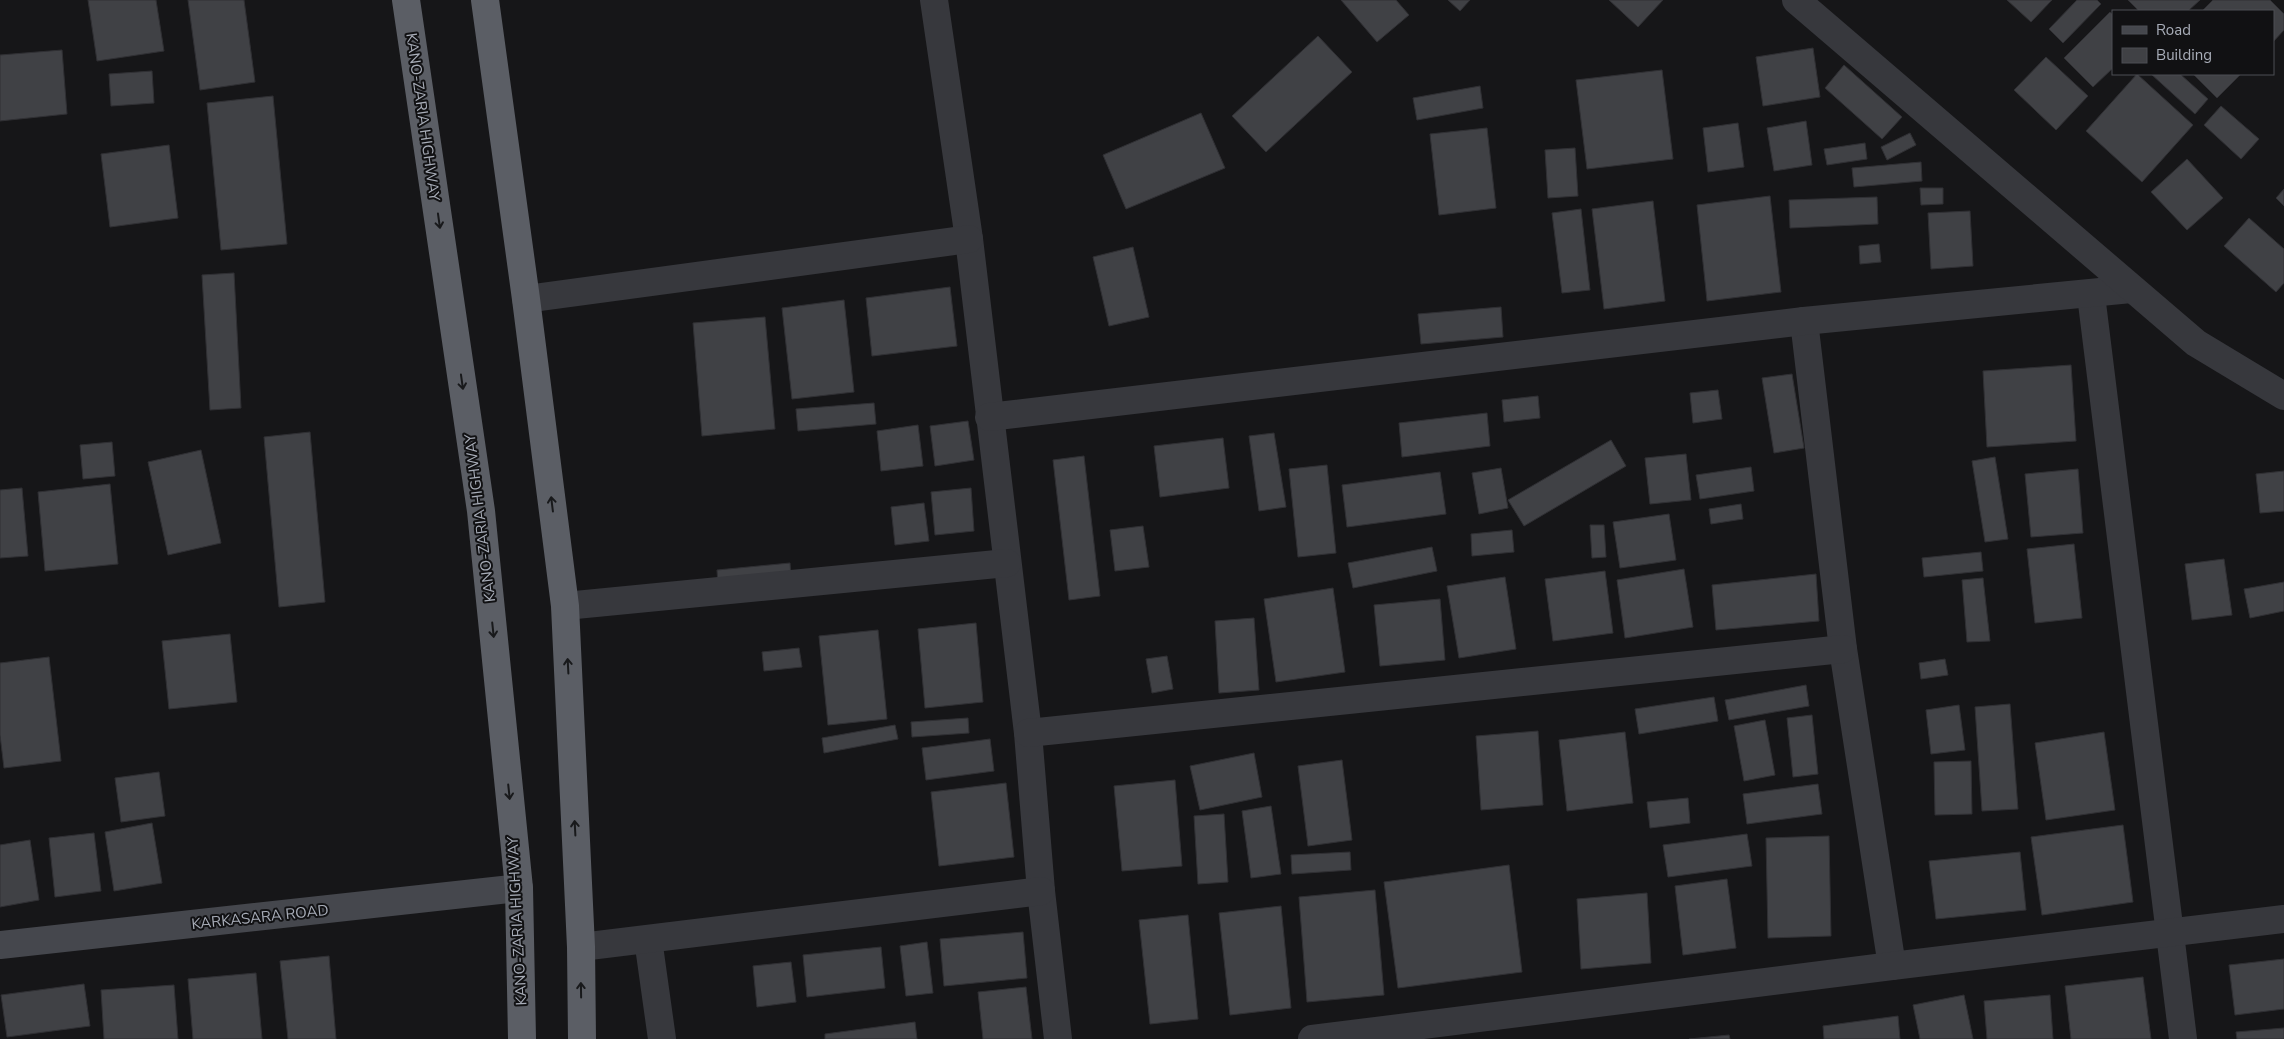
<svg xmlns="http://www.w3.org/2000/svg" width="2284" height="1039" font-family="'Nunito Sans',sans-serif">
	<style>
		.building { fill: #404145; stroke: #303034 }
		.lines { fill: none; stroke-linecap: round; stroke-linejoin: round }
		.minor { stroke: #37383d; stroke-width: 28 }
		.tertiary { stroke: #37383d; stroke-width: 28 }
		.secondary { stroke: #45474d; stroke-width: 28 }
		.trunk { stroke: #5b5e65; stroke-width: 28 }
		.oneway { stroke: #18191b }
		.labels { text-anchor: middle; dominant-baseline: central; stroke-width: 4; stroke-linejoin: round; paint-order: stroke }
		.street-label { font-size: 15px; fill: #a8adb8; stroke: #111113 }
	</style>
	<rect width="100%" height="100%" fill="#161618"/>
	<g class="building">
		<path d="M 88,0 L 156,0 L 164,51 L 97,61 Z"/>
		<path d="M 188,0 L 244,0 L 255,82 L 200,90 Z"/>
		<path d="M 1341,0 L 1396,0 L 1409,15 L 1377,42 Z"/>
		<path d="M 1448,0 L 1470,0 L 1460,11 Z"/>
		<path d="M 1609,0 L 1663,0 L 1638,27 Z"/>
		<path d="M 2007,0 L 2052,0 L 2031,22 Z"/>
		<path d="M 2077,0 L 2097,0 L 2101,4 L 2063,43 L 2049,29 Z"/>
		<path d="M 2128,0 L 2200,0 L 2188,11 L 2139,11 Z"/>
		<path d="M 2213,0 L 2270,0 L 2284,14 L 2284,30 L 2273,42 L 2273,11 L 2202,11 Z"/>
		<path d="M 2110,12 L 2113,15 L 2113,68 L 2093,87 L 2064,58 Z"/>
		<path d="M 1318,36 L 1352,72 L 1266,152 L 1232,116 Z"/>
		<path d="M 1813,48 L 1820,97 L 1763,106 L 1756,57 Z"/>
		<path d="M 62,50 L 67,114 L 0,121 L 0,55 Z"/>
		<path d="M 2046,57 L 2088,96 L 2056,130 L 2014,90 Z"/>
		<path d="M 1844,65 L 1902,117 L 1882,139 L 1825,88 Z"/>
		<path d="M 1662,70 L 1673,159 L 1587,169 L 1576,80 Z"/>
		<path d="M 152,71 L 154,103 L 111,106 L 109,74 Z"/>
		<path d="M 2137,74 L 2193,125 L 2142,182 L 2086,131 Z"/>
		<path d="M 2151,74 L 2180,74 L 2208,99 L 2195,114 Z"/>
		<path d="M 2193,74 L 2241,74 L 2217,98 Z"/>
		<path d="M 1480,86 L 1483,108 L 1417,120 L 1413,98 Z"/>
		<path d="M 273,96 L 287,244 L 221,250 L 207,103 Z"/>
		<path d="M 2221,106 L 2259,139 L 2241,159 L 2204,125 Z"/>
		<path d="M 1201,113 L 1225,168 L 1126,209 L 1103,155 Z"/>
		<path d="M 1806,121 L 1812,165 L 1774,171 L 1767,128 Z"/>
		<path d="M 1738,123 L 1744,167 L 1708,172 L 1703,128 Z"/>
		<path d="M 1487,128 L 1496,208 L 1439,215 L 1430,134 Z"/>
		<path d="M 1910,133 L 1916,145 L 1887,160 L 1881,147 Z"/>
		<path d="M 1865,143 L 1867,159 L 1827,165 L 1824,149 Z"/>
		<path d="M 169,145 L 178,218 L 110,227 L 101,154 Z"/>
		<path d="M 1575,148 L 1578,196 L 1548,198 L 1545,150 Z"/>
		<path d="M 2187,159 L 2223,198 L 2187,230 L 2151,192 Z"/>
		<path d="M 1921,162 L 1922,181 L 1854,187 L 1852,168 Z"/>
		<path d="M 1920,188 L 1943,188 L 1943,204 L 1921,205 Z"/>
		<path d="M 2284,189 L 2284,206 L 2276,198 Z"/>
		<path d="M 1770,196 L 1781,292 L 1707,301 L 1697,205 Z"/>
		<path d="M 1877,197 L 1878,224 L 1790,228 L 1789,200 Z"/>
		<path d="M 1653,201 L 1665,301 L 1604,309 L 1592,209 Z"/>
		<path d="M 1581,209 L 1590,290 L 1562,293 L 1552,213 Z"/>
		<path d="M 1970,211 L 1973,266 L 1931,269 L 1928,213 Z"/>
		<path d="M 2249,218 L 2284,249 L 2284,283 L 2276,292 L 2224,246 Z"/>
		<path d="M 1879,244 L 1881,262 L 1860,264 L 1859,246 Z"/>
		<path d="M 1133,247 L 1149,317 L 1109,326 L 1093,257 Z"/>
		<path d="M 234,273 L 241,408 L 210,410 L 202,275 Z"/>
		<path d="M 950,287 L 957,346 L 872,356 L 866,298 Z"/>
		<path d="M 844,300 L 854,392 L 792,399 L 782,308 Z"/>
		<path d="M 1501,307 L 1503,337 L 1421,344 L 1418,314 Z"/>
		<path d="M 765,317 L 775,429 L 702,436 L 693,323 Z"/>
		<path d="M 2071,365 L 2076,441 L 1987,447 L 1983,371 Z"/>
		<path d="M 1792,374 L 1804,448 L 1774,453 L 1762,378 Z"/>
		<path d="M 1718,390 L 1722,419 L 1693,423 L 1690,393 Z"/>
		<path d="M 1538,396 L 1540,418 L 1504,422 L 1502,400 Z"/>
		<path d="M 874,403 L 876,424 L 798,431 L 796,409 Z"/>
		<path d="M 1487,413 L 1490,446 L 1402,457 L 1399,423 Z"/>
		<path d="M 968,421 L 974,460 L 935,466 L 930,426 Z"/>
		<path d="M 918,425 L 923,466 L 881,471 L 877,431 Z"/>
		<path d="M 310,432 L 325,602 L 279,607 L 264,437 Z"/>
		<path d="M 1274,433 L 1286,507 L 1259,511 L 1249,436 Z"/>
		<path d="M 1223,438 L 1229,488 L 1160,497 L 1154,446 Z"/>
		<path d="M 1611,440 L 1626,466 L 1524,526 L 1508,500 Z"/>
		<path d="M 112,442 L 115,476 L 83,479 L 80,445 Z"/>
		<path d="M 201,450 L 221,543 L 168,555 L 148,462 Z"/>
		<path d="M 1686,454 L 1691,500 L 1650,504 L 1645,458 Z"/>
		<path d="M 1084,456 L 1100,596 L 1069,600 L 1053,460 Z"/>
		<path d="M 1995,457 L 2008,539 L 1985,542 L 1972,461 Z"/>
		<path d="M 1327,465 L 1336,553 L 1298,557 L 1289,469 Z"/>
		<path d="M 1751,467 L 1754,491 L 1700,499 L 1696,475 Z"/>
		<path d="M 1501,468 L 1508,508 L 1479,514 L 1472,473 Z"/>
		<path d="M 2078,469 L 2083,533 L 2031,537 L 2025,474 Z"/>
		<path d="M 2284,471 L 2284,511 L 2260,513 L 2256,474 Z"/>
		<path d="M 1440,472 L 1446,514 L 1347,527 L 1342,485 Z"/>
		<path d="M 110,484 L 118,564 L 45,571 L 38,492 Z"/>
		<path d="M 22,488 L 28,556 L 0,558 L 0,490 Z"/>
		<path d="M 971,488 L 974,531 L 935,535 L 931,492 Z"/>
		<path d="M 924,503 L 929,541 L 895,545 L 891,507 Z"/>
		<path d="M 1741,504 L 1743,519 L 1711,524 L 1709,509 Z"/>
		<path d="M 1669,514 L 1676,560 L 1620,568 L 1613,522 Z"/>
		<path d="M 1590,525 L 1604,525 L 1606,557 L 1592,558 Z"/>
		<path d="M 1143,526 L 1149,567 L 1115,571 L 1110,530 Z"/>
		<path d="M 1512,530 L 1514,552 L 1472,556 L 1471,534 Z"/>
		<path d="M 2074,544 L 2082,618 L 2035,623 L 2027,549 Z"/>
		<path d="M 1432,547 L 1437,571 L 1353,588 L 1348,563 Z"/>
		<path d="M 1981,552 L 1983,571 L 1924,577 L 1922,558 Z"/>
		<path d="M 2224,559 L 2232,615 L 2192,620 L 2185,564 Z"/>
		<path d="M 790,563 L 791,579 L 718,586 L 717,570 Z"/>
		<path d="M 1684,569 L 1693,627 L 1625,638 L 1617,580 Z"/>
		<path d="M 1605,571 L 1613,633 L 1553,641 L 1545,579 Z"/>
		<path d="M 1816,574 L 1819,621 L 1716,630 L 1712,585 Z"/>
		<path d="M 1505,577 L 1516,649 L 1459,658 L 1447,586 Z"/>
		<path d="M 1983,578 L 1990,641 L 1967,642 L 1962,580 Z"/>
		<path d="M 2284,582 L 2284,611 L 2250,618 L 2244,589 Z"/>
		<path d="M 1333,588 L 1345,672 L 1276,682 L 1264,599 Z"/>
		<path d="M 1440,599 L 1445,660 L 1380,666 L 1374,605 Z"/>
		<path d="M 1254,618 L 1259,690 L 1219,693 L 1215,621 Z"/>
		<path d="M 976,623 L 983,702 L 925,708 L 918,629 Z"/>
		<path d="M 878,630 L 887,719 L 828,725 L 819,636 Z"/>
		<path d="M 230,634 L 237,702 L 169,709 L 162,641 Z"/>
		<path d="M 799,648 L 802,667 L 764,671 L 762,652 Z"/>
		<path d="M 1167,656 L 1173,689 L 1152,693 L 1146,659 Z"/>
		<path d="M 49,657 L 61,761 L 4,768 L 0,735 L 0,663 Z"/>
		<path d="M 1945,659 L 1948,675 L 1921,679 L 1919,663 Z"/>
		<path d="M 1806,685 L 1809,706 L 1729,720 L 1725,700 Z"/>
		<path d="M 1714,697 L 1718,721 L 1639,734 L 1635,709 Z"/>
		<path d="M 2010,704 L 2018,809 L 1982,811 L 1975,707 Z"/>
		<path d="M 1959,705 L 1965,750 L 1931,754 L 1926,710 Z"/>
		<path d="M 1812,715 L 1818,774 L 1793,777 L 1787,718 Z"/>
		<path d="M 968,718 L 969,733 L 912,737 L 911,722 Z"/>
		<path d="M 1765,720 L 1775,775 L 1744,781 L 1734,726 Z"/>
		<path d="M 895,725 L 898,739 L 824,753 L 822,738 Z"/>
		<path d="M 1538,731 L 1543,805 L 1481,810 L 1476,736 Z"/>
		<path d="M 1625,732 L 1633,803 L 1567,811 L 1559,740 Z"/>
		<path d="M 2104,732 L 2115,810 L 2046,820 L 2035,743 Z"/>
		<path d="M 990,739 L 994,771 L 926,780 L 922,748 Z"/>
		<path d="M 1254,753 L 1262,797 L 1200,810 L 1190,766 Z"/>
		<path d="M 1342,760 L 1352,840 L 1308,846 L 1298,766 Z"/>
		<path d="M 1971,761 L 1972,814 L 1935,815 L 1934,762 Z"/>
		<path d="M 159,772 L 165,816 L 121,822 L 115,778 Z"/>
		<path d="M 1175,780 L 1182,866 L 1122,871 L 1114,786 Z"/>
		<path d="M 1006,783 L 1014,857 L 939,866 L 931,792 Z"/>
		<path d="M 1818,784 L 1822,814 L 1747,824 L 1743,794 Z"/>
		<path d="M 1688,798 L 1690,823 L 1650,828 L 1647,802 Z"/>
		<path d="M 1271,806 L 1281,874 L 1251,878 L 1242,811 Z"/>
		<path d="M 1224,814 L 1228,882 L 1198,884 L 1194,816 Z"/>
		<path d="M 152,823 L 162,883 L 114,891 L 105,832 Z"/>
		<path d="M 2123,825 L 2133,902 L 2042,915 L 2031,837 Z"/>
		<path d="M 94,833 L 101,891 L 55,897 L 49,838 Z"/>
		<path d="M 1747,834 L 1752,866 L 1668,877 L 1663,845 Z"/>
		<path d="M 1829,836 L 1831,936 L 1768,938 L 1766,838 Z"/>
		<path d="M 30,840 L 39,900 L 0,907 L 0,845 Z"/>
		<path d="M 1350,852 L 1351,870 L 1292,874 L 1291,855 Z"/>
		<path d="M 2020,852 L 2026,910 L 1936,919 L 1929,861 Z"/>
		<path d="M 1509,865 L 1522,972 L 1398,988 L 1384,882 Z"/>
		<path d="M 1727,879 L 1736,948 L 1683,955 L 1675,886 Z"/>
		<path d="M 1375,890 L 1384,995 L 1307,1002 L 1299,897 Z"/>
		<path d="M 1647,893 L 1651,963 L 1581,969 L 1577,899 Z"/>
		<path d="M 1281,906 L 1291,1008 L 1230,1015 L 1219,913 Z"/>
		<path d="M 1188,915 L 1198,1019 L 1150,1024 L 1139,920 Z"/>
		<path d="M 1023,932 L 1027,978 L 944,986 L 940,939 Z"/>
		<path d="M 927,942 L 933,993 L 906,996 L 900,946 Z"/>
		<path d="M 881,947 L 885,988 L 807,997 L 803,955 Z"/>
		<path d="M 329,956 L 336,1039 L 288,1039 L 280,961 Z"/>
		<path d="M 2284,959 L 2284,1009 L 2235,1015 L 2229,965 Z"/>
		<path d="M 791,962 L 796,1002 L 757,1007 L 753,966 Z"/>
		<path d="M 256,973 L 262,1039 L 193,1039 L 188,979 Z"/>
		<path d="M 2143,977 L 2151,1039 L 2071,1039 L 2065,986 Z"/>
		<path d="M 84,984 L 90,1026 L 7,1037 L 1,995 Z"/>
		<path d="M 174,985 L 178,1039 L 104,1039 L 101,990 Z"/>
		<path d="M 1026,987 L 1032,1039 L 983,1039 L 978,992 Z"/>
		<path d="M 1964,995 L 1973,1039 L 1920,1039 L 1913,1005 Z"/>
		<path d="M 2050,995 L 2053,1039 L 1987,1039 L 1984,1001 Z"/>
		<path d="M 1898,1016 L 1900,1039 L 1824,1039 L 1823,1026 Z"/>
		<path d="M 915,1022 L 917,1039 L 825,1039 L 825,1034 Z"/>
		<path d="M 2284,1028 L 2284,1039 L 2237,1039 L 2236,1032 Z"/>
		<path d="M 1729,1035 L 1730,1039 L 1689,1039 Z"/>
	</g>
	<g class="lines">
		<g class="minor">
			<path d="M 934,0 L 969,239 L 1028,733 L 1041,891 L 1058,1039"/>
			<path d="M 2091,295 L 2183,1039"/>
			<path d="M 526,299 L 969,239"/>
			<path d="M 1804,321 L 1843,649 L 1892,966"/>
			<path d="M 989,417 L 1804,321 L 2131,289"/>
			<path d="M 565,606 L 1007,563"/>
			<path d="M 1028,733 L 1843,649"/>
			<path d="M 648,939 L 662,1039"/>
			<path d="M 581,947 L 1041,891"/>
			<path d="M 1312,1039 L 1892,966 L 2284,919"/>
		</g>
		<path class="tertiary" d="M 1796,0 L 2196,343 L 2284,396"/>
		<path class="secondary" d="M 0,945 L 519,888"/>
		<g class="trunk">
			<path d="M 406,0 L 481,511 L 519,888 L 522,1039"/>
			<path d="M 485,0 L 526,299 L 565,606 L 581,947 L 582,1039"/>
		</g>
	</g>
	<defs><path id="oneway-shaft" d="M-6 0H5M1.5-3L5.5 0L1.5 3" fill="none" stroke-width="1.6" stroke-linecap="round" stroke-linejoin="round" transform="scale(1.25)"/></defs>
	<g class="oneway">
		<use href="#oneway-shaft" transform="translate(439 221) rotate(82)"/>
		<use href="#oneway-shaft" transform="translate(462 382) rotate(82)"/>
		<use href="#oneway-shaft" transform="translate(552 504) rotate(-97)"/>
		<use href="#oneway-shaft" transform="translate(493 630) rotate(84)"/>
		<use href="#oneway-shaft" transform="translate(568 666) rotate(-93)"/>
		<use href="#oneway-shaft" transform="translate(509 792) rotate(84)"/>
		<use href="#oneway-shaft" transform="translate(575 828) rotate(-93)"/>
		<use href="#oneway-shaft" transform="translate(581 990) rotate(-91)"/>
	</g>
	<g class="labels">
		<g class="street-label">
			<text transform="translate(423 117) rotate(82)">KANO-ZARIA HIGHWAY</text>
			<text transform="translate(480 518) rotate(-97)">KANO-ZARIA HIGHWAY</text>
			<text transform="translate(260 917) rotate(-6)">KARKASARA ROAD</text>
			<text transform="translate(517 921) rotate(-93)">KANO-ZARIA HIGHWAY</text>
		</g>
	</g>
	<rect x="2112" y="10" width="162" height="65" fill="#111113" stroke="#4d4f55"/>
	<rect x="2122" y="26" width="25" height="8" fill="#45474d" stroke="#4d4f55"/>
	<text x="2156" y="35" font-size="15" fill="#a8adb8">Road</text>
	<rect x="2122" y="48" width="25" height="15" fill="#404145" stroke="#4d4f55"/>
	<text x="2156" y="60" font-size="15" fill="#a8adb8">Building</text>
</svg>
